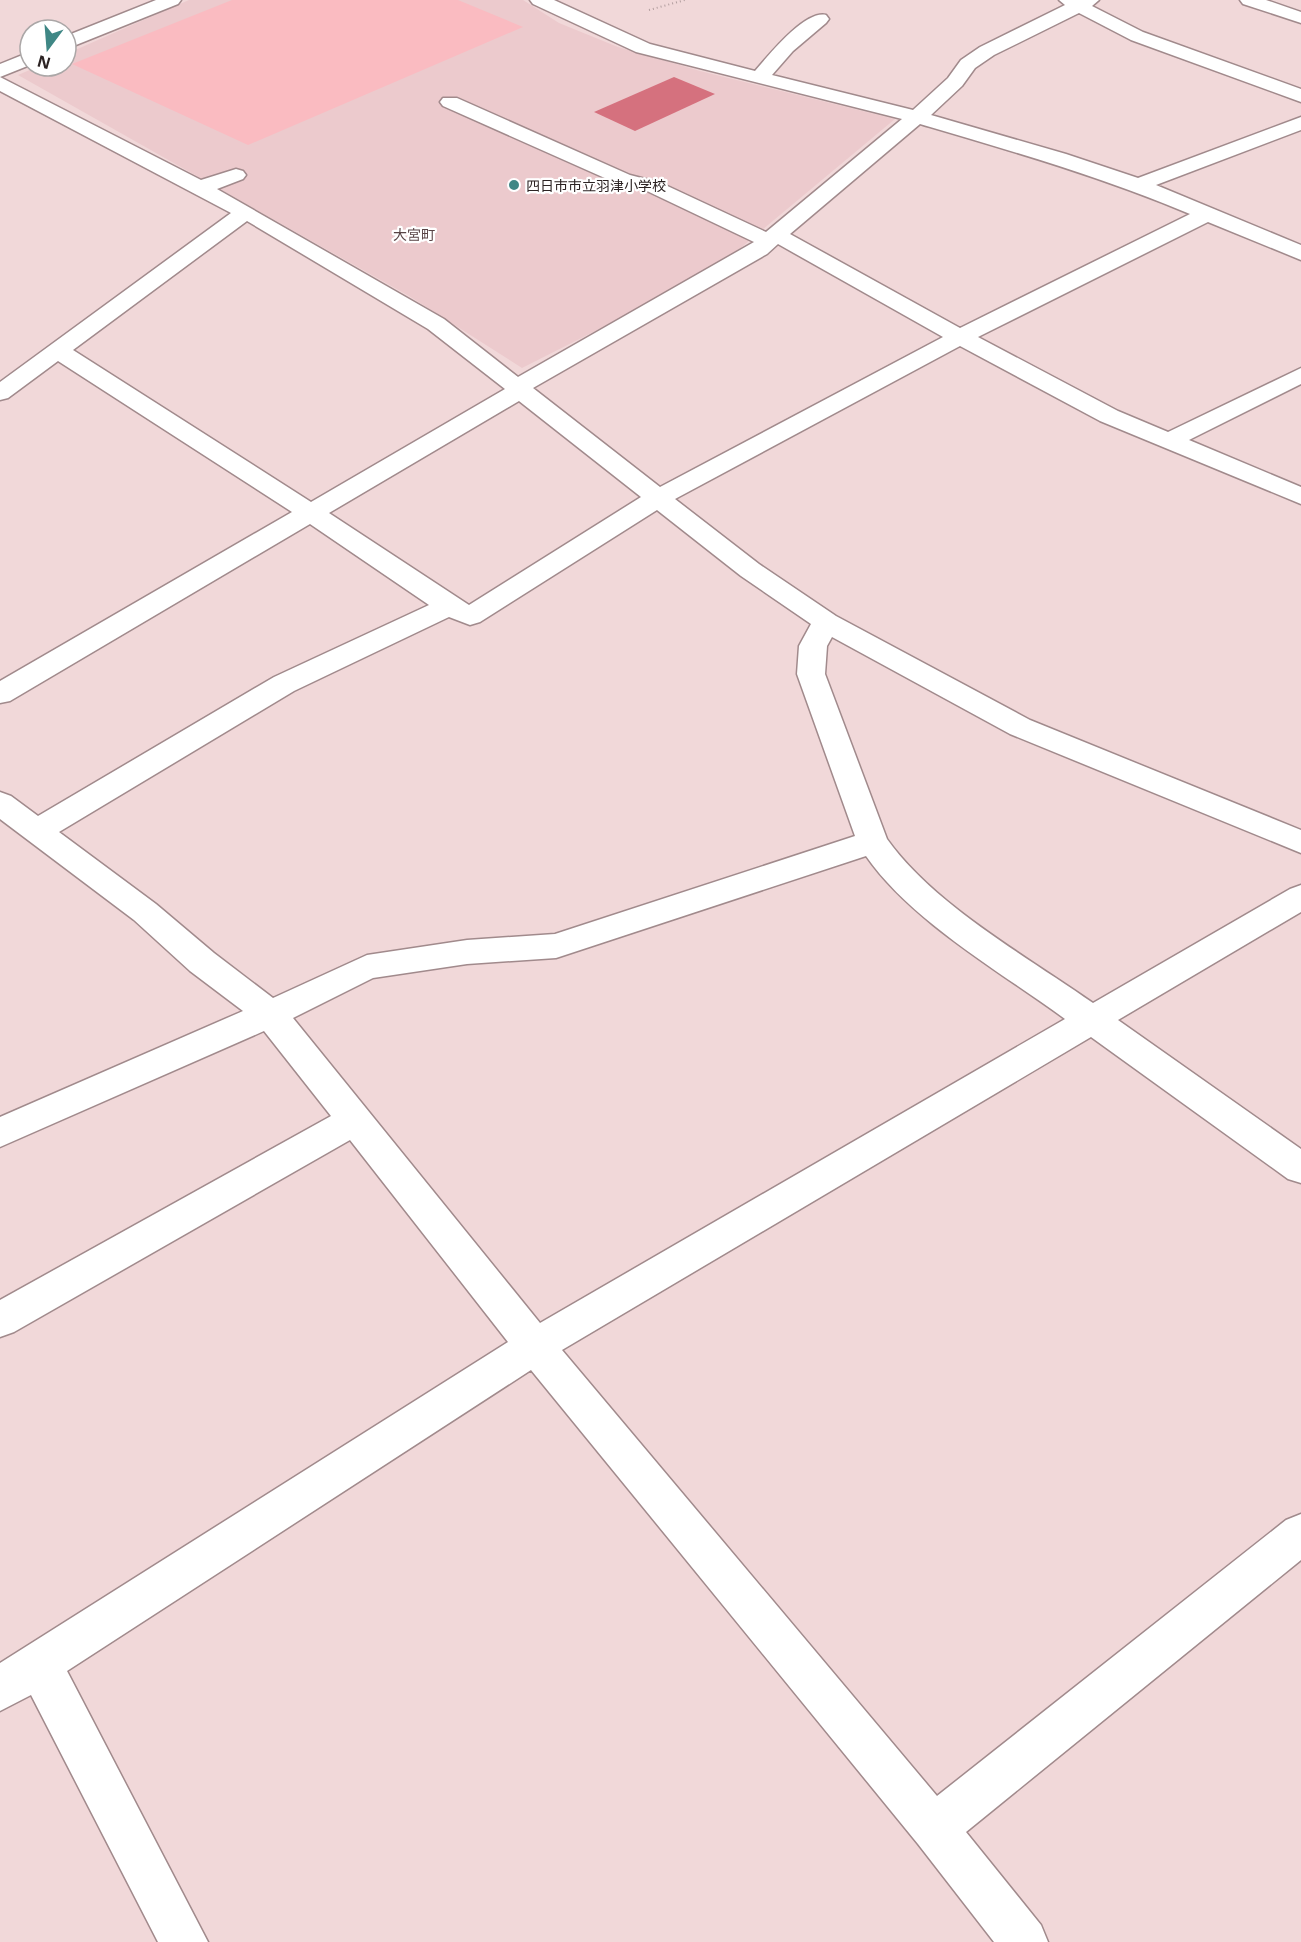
<svg xmlns="http://www.w3.org/2000/svg" width="1301" height="1942" font-family="'Open Sans','Noto Sans JP',sans-serif">
	<style>
		.built { fill: #eccacd }
		.green { fill: #fabbc1 }
		.water { fill: #d5717e }
		.lines { fill: none; stroke-linecap: round; stroke-linejoin: round }
		.minor-casing { stroke: #a18a8c; stroke-width: 3 }
		.path { stroke: #b19d9e; stroke-width: 2; stroke-dasharray: 1 3; stroke-linecap: butt }
		.minor { fill: #fff; fill-rule: evenodd }
		.poi-dot { fill: #3f8785; stroke: #fff; stroke-width: 2 }
		.labels { text-anchor: middle; dominant-baseline: central; stroke-width: 4.5; stroke-linejoin: round; paint-order: stroke }
		.far-poi-label { font-size: 14px; fill: #2c2323; stroke: #fff; text-anchor: start }
		.far-neighbourhood-label { font-size: 14px; fill: #584345; stroke: #fff }
	</style>
	<rect width="100%" height="100%" fill="#f1d8d9"/>
	<path class="built" d="M 189,0 L 523,0 L 559,23 L 618,47 L 700,71 L 895,119 L 737,251 L 690,283 L 522,368 L 409,296 L 18,75 L 39,66 L 66,66 L 66,54 Z"/>
	<path class="green" d="M 232,0 L 458,0 L 523,27 L 248,145 L 72,64 Z"/>
	<path class="water" d="M 674,77 L 715,94 L 635,131 L 594,112 Z"/>
	<g class="lines">
		<defs>
			<g id="minor">
				<path d="M 156,0 L 181,0 L 178,4 L 66,49 L 66,36 Z"/>
				<path d="M 530,0 L 554,0 L 650,44 L 755,71 C 769,55 805,10 826,15 L 829,19 L 826,23 L 793,51 L 772,75 L 913,110 L 948,78 L 961,60 L 980,47 L 1065,5 L 1059,0 L 1099,0 L 1092,6 L 1143,32 L 1301,89 L 1301,102 L 1131,40 L 1079,13 L 994,55 L 975,68 L 962,86 L 931,115 L 1066,154 L 1138,178 L 1301,117 L 1301,130 L 1156,185 L 1301,245 L 1301,260 L 1208,222 L 978,337 L 1118,411 L 1168,432 L 1301,368 L 1301,384 L 1189,440 L 1301,487 L 1301,504 L 1100,421 L 960,346 L 675,499 L 759,564 L 836,616 L 1030,720 L 1301,830 L 1301,853 L 1010,734 L 832,637 L 827,646 L 825,674 L 887,839 C 934,905 1026,956 1093,1003 L 1290,889 L 1301,885 L 1301,912 L 1118,1020 L 1301,1149 L 1301,1183 L 1288,1179 L 1091,1037 L 562,1350 L 937,1796 L 1286,1520 L 1301,1514 L 1301,1560 L 966,1832 L 1041,1925 L 1048,1942 L 994,1942 L 918,1844 L 531,1370 L 67,1671 L 208,1942 L 158,1942 L 31,1695 L 0,1711 L 0,1663 L 508,1342 L 350,1140 L 14,1332 L 0,1337 L 0,1300 L 331,1116 L 264,1031 L 0,1147 L 0,1117 L 243,1011 L 190,971 L 134,920 L 0,819 L 0,792 L 11,796 L 38,816 L 274,677 L 429,605 L 310,524 L 10,701 L 0,703 L 0,681 L 292,512 L 58,361 L 8,398 L 0,400 L 0,382 L 231,213 L 0,91 L 0,77 L 201,180 L 236,169 L 243,171 L 246,175 L 243,179 L 217,189 L 444,319 L 518,377 L 754,242 L 647,191 L 616,183 L 443,106 L 440,102 L 443,98 L 457,98 L 630,175 L 661,183 L 766,232 L 902,119 L 636,52 L 533,4 ZM 920,124 C 1012,151 1102,177 1190,214 L 960,328 L 790,234 ZM 247,221 L 428,329 L 505,389 L 311,502 L 73,350 ZM 778,244 L 943,337 L 660,487 L 533,388 L 767,254 ZM 519,401 L 641,497 L 469,605 L 329,513 ZM 657,510 L 741,576 L 811,624 L 799,646 L 797,674 L 855,836 L 555,934 L 467,940 L 367,955 L 273,998 L 214,953 L 156,904 L 59,832 L 294,691 L 449,617 L 470,625 L 480,622 ZM 866,856 C 911,921 1001,972 1065,1019 L 540,1323 L 293,1018 L 373,978 L 467,964 L 556,958 Z"/>
				<path d="M 1240,0 L 1266,0 L 1301,12 L 1301,23 L 1243,4 Z"/>
				<path d="M 30,52 L 30,65 L 0,77 L 0,64 Z"/>
			</g>
		</defs>
		<use href="#minor" class="minor-casing"/>
		<path class="path" d="M 649,10 L 685,0"/>
		<use href="#minor" class="minor"/>
	</g>
	<circle class="poi-dot" cx="514" cy="185" r="6"/>
	<g class="labels">
		<g class="far-poi-label">
			<text x="526" y="185">四日市市立羽津小学校</text>
		</g>
		<g class="far-neighbourhood-label">
			<text x="414" y="234">大宮町</text>
		</g>
	</g>
	<g transform="translate(48 48) rotate(196)"><circle r="28" fill="#ffffff" stroke="#aba7a7" stroke-width="1.5"/>
	<path d="M0-4.5L10 22L0 15L-10 22Z" fill="#3f8785"/>
	<text y="-9" font-size="16" font-weight="bold" text-anchor="middle" fill="#2c2323">N</text>
	</g>
</svg>
